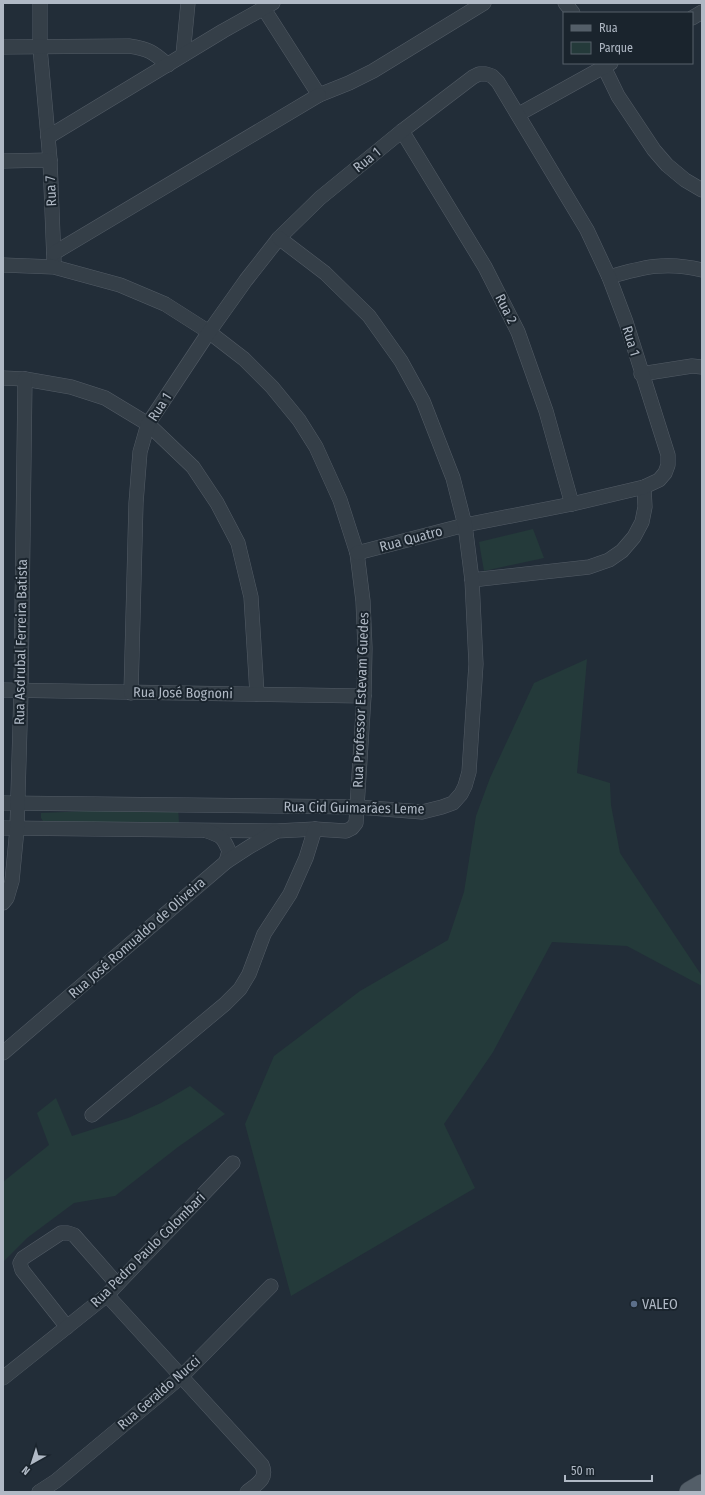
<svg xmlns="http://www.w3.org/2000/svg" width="705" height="1495" font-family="'Fira Sans Condensed',sans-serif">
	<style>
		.green { fill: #243a3a }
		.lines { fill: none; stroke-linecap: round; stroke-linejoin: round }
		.street-casing { stroke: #535c66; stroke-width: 15 }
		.primary-casing { stroke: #3e4852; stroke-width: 22 }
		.street { stroke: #353f48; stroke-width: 14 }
		.primary { stroke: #535e68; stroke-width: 21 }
		.service-dot { fill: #5c6f8a; stroke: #1a242d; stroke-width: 1.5 }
		.labels { text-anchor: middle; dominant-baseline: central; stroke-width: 4; stroke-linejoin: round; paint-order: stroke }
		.street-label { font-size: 14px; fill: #b0b9c5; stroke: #1a242d }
		.poi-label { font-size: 14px; fill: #b0b9c5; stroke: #1a242d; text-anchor: start }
	</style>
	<rect width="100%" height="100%" fill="#222d38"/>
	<g class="green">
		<path d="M 533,529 L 544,558 L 484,571 L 479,542 Z"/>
		<path d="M 587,659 L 577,773 L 610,783 L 611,805 L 620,853 L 702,976 L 702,986 L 627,946 L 552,942 L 493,1052 L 444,1124 L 475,1188 L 291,1296 L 245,1124 L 274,1056 L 360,991 L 448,940 L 464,892 L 476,816 L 490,778 L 534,683 Z"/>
		<path d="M 178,807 L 179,823 L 45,824 L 41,818 L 41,813 Z"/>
		<path d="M 190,1086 L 225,1114 L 178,1147 L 115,1196 L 74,1203 L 27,1238 L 3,1262 L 3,1182 L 49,1145 L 37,1113 L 56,1098 L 72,1136 L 128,1118 L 161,1103 Z"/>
	</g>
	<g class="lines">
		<defs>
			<g id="street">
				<path d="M 40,3 L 40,48 L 48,137"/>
				<path d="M 565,3 L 573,13"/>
				<path d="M 264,9 L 319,95 L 349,83 L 373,71 L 484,3"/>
				<path d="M 692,18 L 702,12"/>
				<path d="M 3,47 L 129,46 C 149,49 153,52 168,65"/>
				<path d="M 183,55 L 188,3"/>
				<path d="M 602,63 L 618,96 L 654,150 L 667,165 L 685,180 L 702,190"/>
				<path d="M 519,114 L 611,63"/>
				<path d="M 402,131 L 485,267 L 518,332 L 546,411 L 572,504"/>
				<path d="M 50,160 L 48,137 L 223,31 L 273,3"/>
				<path d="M 3,161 L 50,160 L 54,261"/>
				<path d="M 54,253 L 319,95"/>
				<path d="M 3,265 L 54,267 L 120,285 L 165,304 L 209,332 L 244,359 L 272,387 L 299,420 L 316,447 L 340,500 L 357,553 L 363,601 L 365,648 L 364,696 L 356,823 L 352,828 L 346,831 L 315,829 L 276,831 L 3,828"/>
				<path d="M 609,277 C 643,267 666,261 702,270"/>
				<path d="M 641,374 L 692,366 L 702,367"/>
				<path d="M 3,378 L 25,379 L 71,387 L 105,398 L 148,424 L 193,467 L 217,503 L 238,543 L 251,597 L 257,694"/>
				<path d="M 472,580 L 589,567 L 609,560 L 622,551 L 634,537 L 642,522 L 645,507 L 644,487"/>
				<path d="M 3,690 L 364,696"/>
				<path d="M 131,693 L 136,503 L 140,452 L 148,424 L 209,332 L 246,280 L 279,238 L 320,198 L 402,131 L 473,77 L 479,74 L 486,74 L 492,76 L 498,82 L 587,230 L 609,277 L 626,322 L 668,455 L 668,465 L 665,473 L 659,480 L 644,487 L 572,504 L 465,525 L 357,553"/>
				<path d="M 3,803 L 358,807 L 422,812 L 442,807 L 453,803 L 461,794 L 465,786 L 469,772 L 476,664 L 472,580 L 465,525 L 453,478 L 423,401 L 401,361 L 369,316 L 325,273 L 279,238"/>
				<path d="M 207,831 C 222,836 223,837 229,851 L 226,862"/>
				<path d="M 3,903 L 7,898 L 12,881 L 17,829 L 21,691 L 25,379"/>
				<path d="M 3,1053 L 226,862 L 249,847 L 275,832"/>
				<path d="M 92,1115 L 225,1004 L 240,989 L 249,974 L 264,934 L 290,894 L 306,858 L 315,829"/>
				<path d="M 107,1295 L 262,1465 C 268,1479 257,1484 247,1492"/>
				<path d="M 67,1327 L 22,1270 L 20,1263 L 23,1258 L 61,1233 L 68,1233 L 74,1235 L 117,1284"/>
				<path d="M 3,1378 L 107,1295 L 233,1163"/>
				<path d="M 39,1492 L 56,1481 L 182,1376 L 271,1286"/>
			</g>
			<path id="primary" d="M 690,1492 L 702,1485"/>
		</defs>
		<use href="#street" class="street-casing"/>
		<use href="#primary" class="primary-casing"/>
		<use href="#street" class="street"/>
		<use href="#primary" class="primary"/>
	</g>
	<circle class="service-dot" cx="634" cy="1304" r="4"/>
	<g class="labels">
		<g class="street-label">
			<text transform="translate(367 160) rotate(-39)">Rua 1</text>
			<text transform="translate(51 191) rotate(-93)">Rua 7</text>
			<text transform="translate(506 309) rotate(63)">Rua 2</text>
			<text transform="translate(631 341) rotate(73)">Rua 1</text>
			<text transform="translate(160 407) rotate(-57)">Rua 1</text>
			<text transform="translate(411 539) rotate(-15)">Rua Quatro</text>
			<text transform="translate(21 642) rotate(-89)">Rua Asdrubal Ferreira Batista</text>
			<text transform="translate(183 693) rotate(1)">Rua José Bognoni</text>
			<text transform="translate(361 700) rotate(-88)">Rua Professor Estevam Guedes</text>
			<text transform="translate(354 808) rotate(1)">Rua Cid Guimarães Leme</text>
			<text transform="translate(137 938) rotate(-41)">Rua José Romualdo de Oliveira</text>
			<text transform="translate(148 1250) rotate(-45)">Rua Pedro Paulo Colombari</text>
			<text transform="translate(159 1393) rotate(-41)">Rua Geraldo Nucci</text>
		</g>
		<g class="poi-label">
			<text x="642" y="1304">VALEO</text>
		</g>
	</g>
	<rect width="705" height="1495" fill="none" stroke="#b0b9c5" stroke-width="8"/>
	<rect x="563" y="12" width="130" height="52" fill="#1a242d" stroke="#56606a"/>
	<rect x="571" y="25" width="20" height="6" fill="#535e68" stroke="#56606a"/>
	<text x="599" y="32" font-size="12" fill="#b0b9c5">Rua</text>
	<rect x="571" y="42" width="20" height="12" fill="#243a3a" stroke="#56606a"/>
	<text x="599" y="52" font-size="12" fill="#b0b9c5">Parque</text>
	<g transform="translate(32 1463) rotate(219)" stroke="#1a242d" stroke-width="3" paint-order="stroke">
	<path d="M0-3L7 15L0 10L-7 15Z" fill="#b0b9c5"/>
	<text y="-6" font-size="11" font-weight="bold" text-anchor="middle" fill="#b0b9c5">N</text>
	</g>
	<path d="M565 1475v6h87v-6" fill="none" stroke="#b0b9c5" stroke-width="2"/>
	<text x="571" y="1475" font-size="12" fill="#b0b9c5" stroke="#1a242d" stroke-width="3" paint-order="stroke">50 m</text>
</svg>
